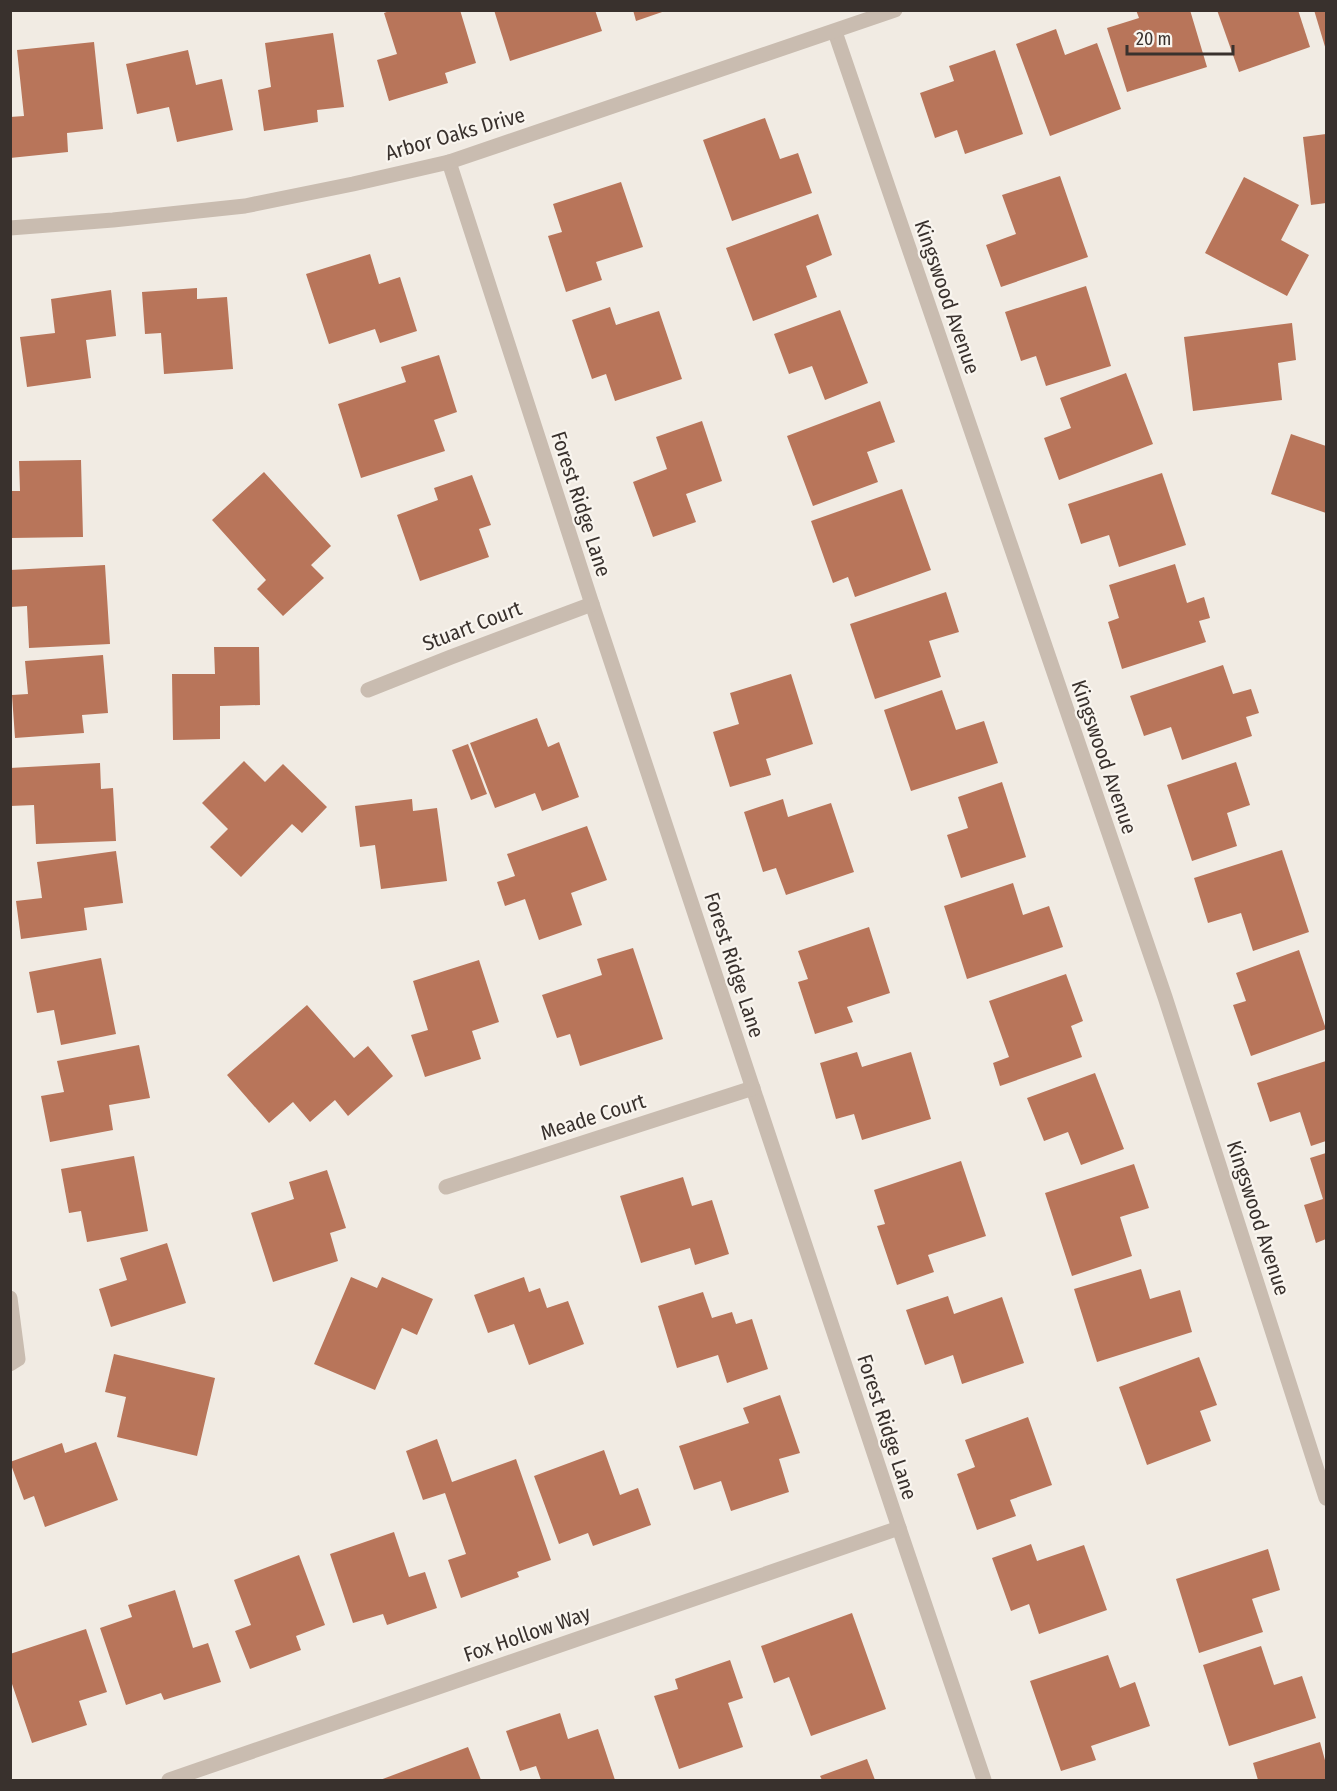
<svg xmlns="http://www.w3.org/2000/svg" width="1337" height="1791" font-family="'Fira Sans Condensed',sans-serif">
	<style>
		.building { fill: #b8755a }
		.lines { fill: none; stroke-linecap: round; stroke-linejoin: round }
		.street { stroke: #c9bcb0; stroke-width: 15 }
		.labels { text-anchor: middle; dominant-baseline: central; stroke-width: 4.5; stroke-linejoin: round; paint-order: stroke }
		.street-label { font-size: 21px; fill: #39312d; stroke: #f9f5ef }
	</style>
	<rect width="100%" height="100%" fill="#f1ebe3"/>
	<g class="building">
		<path d="M 392,10 L 460,10 L 476,63 L 445,73 L 448,83 L 389,101 L 377,60 L 397,54 L 384,13 Z"/>
		<path d="M 494,10 L 595,10 L 602,31 L 510,61 Z"/>
		<path d="M 633,10 L 665,10 L 665,11 L 636,21 Z"/>
		<path d="M 1136,10 L 1190,10 L 1207,67 L 1127,92 L 1107,28 L 1139,18 Z"/>
		<path d="M 1217,10 L 1298,10 L 1310,47 L 1239,72 Z"/>
		<path d="M 1314,10 L 1326,10 L 1326,50 Z"/>
		<path d="M 1056,29 L 1065,55 L 1097,43 L 1121,109 L 1050,136 L 1016,44 Z"/>
		<path d="M 333,33 L 344,107 L 317,110 L 318,122 L 264,131 L 258,90 L 271,87 L 265,43 Z"/>
		<path d="M 94,42 L 103,129 L 67,133 L 68,152 L 10,158 L 10,117 L 24,116 L 17,50 Z"/>
		<path d="M 188,50 L 196,85 L 222,79 L 233,130 L 177,142 L 169,107 L 137,114 L 126,64 Z"/>
		<path d="M 995,50 L 1023,134 L 965,154 L 957,130 L 935,138 L 920,93 L 954,81 L 949,66 Z"/>
		<path d="M 765,118 L 780,159 L 798,153 L 812,193 L 732,221 L 703,140 Z"/>
		<path d="M 1326,134 L 1326,203 L 1311,205 L 1303,137 Z"/>
		<path d="M 1060,176 L 1088,257 L 1001,287 L 986,245 L 1016,234 L 1002,195 Z"/>
		<path d="M 1244,177 L 1299,205 L 1281,240 L 1309,255 L 1287,296 L 1205,253 Z"/>
		<path d="M 621,182 L 643,247 L 596,262 L 602,280 L 566,292 L 548,236 L 562,232 L 553,204 Z"/>
		<path d="M 818,214 L 832,255 L 806,266 L 817,297 L 753,321 L 726,248 Z"/>
		<path d="M 370,254 L 379,284 L 400,277 L 417,331 L 380,343 L 375,329 L 329,344 L 306,274 Z"/>
		<path d="M 1086,286 L 1111,366 L 1046,386 L 1036,356 L 1021,361 L 1005,312 Z"/>
		<path d="M 197,288 L 197,299 L 227,297 L 233,369 L 164,374 L 161,333 L 145,334 L 142,292 Z"/>
		<path d="M 111,290 L 116,336 L 86,340 L 91,378 L 27,387 L 20,337 L 55,333 L 51,299 Z"/>
		<path d="M 610,307 L 616,325 L 659,311 L 682,379 L 615,401 L 606,374 L 592,379 L 572,320 Z"/>
		<path d="M 840,310 L 868,383 L 825,400 L 812,366 L 789,374 L 774,334 Z"/>
		<path d="M 1292,323 L 1296,360 L 1278,363 L 1282,400 L 1193,411 L 1184,337 Z"/>
		<path d="M 439,355 L 457,412 L 434,420 L 445,451 L 361,478 L 338,404 L 406,382 L 401,367 Z"/>
		<path d="M 1126,373 L 1153,444 L 1059,480 L 1044,438 L 1071,428 L 1060,398 Z"/>
		<path d="M 880,401 L 895,442 L 867,452 L 878,482 L 813,506 L 787,436 Z"/>
		<path d="M 702,421 L 722,481 L 686,494 L 696,522 L 653,537 L 633,482 L 667,469 L 656,437 Z"/>
		<path d="M 1291,434 L 1326,446 L 1326,513 L 1271,494 Z"/>
		<path d="M 81,460 L 83,537 L 10,538 L 10,491 L 20,491 L 19,461 Z"/>
		<path d="M 264,472 L 331,546 L 311,565 L 324,578 L 283,616 L 257,589 L 266,580 L 212,520 Z"/>
		<path d="M 1162,473 L 1186,545 L 1119,567 L 1109,535 L 1081,544 L 1068,504 Z"/>
		<path d="M 472,475 L 491,525 L 479,529 L 489,557 L 420,581 L 397,515 L 438,500 L 434,488 Z"/>
		<path d="M 902,489 L 931,570 L 855,597 L 848,577 L 833,583 L 811,521 Z"/>
		<path d="M 1175,564 L 1187,603 L 1204,597 L 1210,618 L 1199,621 L 1206,642 L 1122,669 L 1108,622 L 1119,618 L 1109,585 Z"/>
		<path d="M 105,565 L 110,644 L 29,648 L 27,606 L 10,607 L 10,570 Z"/>
		<path d="M 946,592 L 959,632 L 929,641 L 941,677 L 875,699 L 850,624 Z"/>
		<path d="M 214,647 L 259,647 L 260,705 L 220,706 L 220,739 L 173,740 L 172,674 L 215,674 Z"/>
		<path d="M 103,655 L 108,713 L 82,715 L 84,733 L 15,738 L 12,695 L 28,694 L 25,661 Z"/>
		<path d="M 1223,665 L 1233,694 L 1251,689 L 1259,713 L 1246,717 L 1252,736 L 1182,760 L 1171,727 L 1144,736 L 1130,696 Z"/>
		<path d="M 791,674 L 813,744 L 766,759 L 771,775 L 730,787 L 713,732 L 739,724 L 730,693 Z"/>
		<path d="M 942,690 L 956,730 L 984,721 L 998,763 L 911,791 L 884,710 Z"/>
		<path d="M 537,718 L 548,747 L 559,742 L 579,797 L 542,811 L 535,793 L 495,808 L 470,743 Z"/>
		<path d="M 468,744 L 487,794 L 471,800 L 452,750 Z"/>
		<path d="M 244,761 L 265,782 L 283,764 L 327,807 L 302,833 L 292,824 L 241,877 L 210,847 L 228,829 L 202,803 Z"/>
		<path d="M 1236,762 L 1250,805 L 1227,813 L 1237,846 L 1192,861 L 1167,785 Z"/>
		<path d="M 100,763 L 101,789 L 113,788 L 116,841 L 36,844 L 34,805 L 10,806 L 10,768 Z"/>
		<path d="M 1002,782 L 1026,857 L 961,878 L 947,835 L 968,828 L 958,797 Z"/>
		<path d="M 412,799 L 413,811 L 437,808 L 447,881 L 381,889 L 375,845 L 360,847 L 355,806 Z"/>
		<path d="M 783,799 L 788,817 L 831,803 L 854,872 L 786,895 L 776,868 L 763,872 L 744,812 Z"/>
		<path d="M 587,826 L 607,880 L 571,893 L 582,925 L 539,940 L 525,899 L 505,906 L 497,882 L 515,876 L 507,854 Z"/>
		<path d="M 1282,850 L 1309,932 L 1253,951 L 1241,913 L 1208,923 L 1194,878 Z"/>
		<path d="M 116,851 L 123,903 L 84,908 L 87,930 L 21,939 L 16,901 L 42,898 L 37,862 Z"/>
		<path d="M 1013,883 L 1023,915 L 1049,906 L 1063,947 L 967,979 L 944,906 Z"/>
		<path d="M 869,927 L 890,993 L 847,1007 L 853,1022 L 815,1034 L 798,982 L 808,979 L 798,951 Z"/>
		<path d="M 633,948 L 663,1039 L 580,1066 L 570,1034 L 557,1038 L 542,995 L 602,975 L 597,959 Z"/>
		<path d="M 1299,950 L 1326,1029 L 1251,1056 L 1233,1005 L 1246,1001 L 1236,973 Z"/>
		<path d="M 101,958 L 116,1034 L 61,1045 L 54,1010 L 37,1013 L 29,972 Z"/>
		<path d="M 479,960 L 499,1022 L 472,1031 L 481,1059 L 425,1077 L 411,1035 L 428,1030 L 413,981 Z"/>
		<path d="M 1066,974 L 1083,1021 L 1071,1026 L 1082,1057 L 1000,1086 L 993,1063 L 1009,1057 L 989,1001 Z"/>
		<path d="M 307,1005 L 354,1058 L 368,1046 L 393,1076 L 348,1116 L 335,1100 L 310,1122 L 293,1102 L 269,1123 L 227,1075 Z"/>
		<path d="M 139,1045 L 150,1098 L 109,1105 L 113,1130 L 50,1142 L 41,1096 L 64,1092 L 57,1061 Z"/>
		<path d="M 857,1052 L 862,1067 L 911,1052 L 931,1119 L 862,1140 L 854,1114 L 836,1119 L 820,1063 Z"/>
		<path d="M 1326,1061 L 1326,1141 L 1311,1146 L 1300,1112 L 1270,1122 L 1257,1083 Z"/>
		<path d="M 1095,1073 L 1124,1149 L 1081,1165 L 1068,1132 L 1044,1141 L 1027,1098 Z"/>
		<path d="M 1326,1153 L 1326,1239 L 1316,1243 L 1304,1205 L 1323,1199 L 1310,1158 Z"/>
		<path d="M 134,1156 L 148,1231 L 87,1242 L 81,1211 L 69,1213 L 61,1169 Z"/>
		<path d="M 961,1161 L 986,1236 L 928,1255 L 934,1272 L 897,1285 L 877,1226 L 885,1224 L 874,1190 Z"/>
		<path d="M 1134,1164 L 1149,1208 L 1120,1217 L 1132,1256 L 1072,1276 L 1045,1193 Z"/>
		<path d="M 327,1170 L 346,1228 L 330,1233 L 338,1261 L 273,1282 L 251,1213 L 294,1199 L 289,1182 Z"/>
		<path d="M 683,1177 L 692,1206 L 712,1200 L 729,1254 L 695,1265 L 690,1248 L 641,1263 L 620,1196 Z"/>
		<path d="M 167,1243 L 186,1303 L 111,1327 L 99,1289 L 127,1280 L 120,1258 Z"/>
		<path d="M 1141,1269 L 1150,1299 L 1180,1290 L 1192,1332 L 1097,1362 L 1074,1289 Z"/>
		<path d="M 351,1277 L 377,1288 L 382,1277 L 433,1299 L 417,1335 L 402,1328 L 375,1390 L 314,1364 Z"/>
		<path d="M 524,1277 L 529,1292 L 540,1288 L 547,1308 L 568,1301 L 584,1344 L 529,1365 L 514,1324 L 488,1333 L 474,1295 Z"/>
		<path d="M 703,1292 L 712,1318 L 732,1312 L 736,1324 L 752,1319 L 768,1369 L 727,1383 L 718,1355 L 677,1368 L 658,1306 Z"/>
		<path d="M 948,1296 L 954,1314 L 1002,1297 L 1024,1363 L 962,1384 L 953,1355 L 925,1365 L 906,1310 Z"/>
		<path d="M 114,1354 L 215,1378 L 197,1456 L 117,1437 L 126,1397 L 105,1392 Z"/>
		<path d="M 1199,1357 L 1217,1405 L 1200,1411 L 1211,1441 L 1147,1465 L 1119,1387 Z"/>
		<path d="M 780,1395 L 800,1453 L 779,1459 L 789,1492 L 731,1511 L 721,1481 L 694,1490 L 679,1446 L 749,1423 L 743,1408 Z"/>
		<path d="M 1028,1417 L 1052,1485 L 1010,1500 L 1016,1516 L 977,1530 L 957,1474 L 975,1467 L 965,1440 Z"/>
		<path d="M 437,1439 L 452,1482 L 516,1459 L 551,1560 L 517,1572 L 519,1577 L 461,1598 L 448,1560 L 466,1554 L 445,1493 L 423,1500 L 406,1451 Z"/>
		<path d="M 96,1442 L 118,1500 L 45,1527 L 34,1496 L 24,1500 L 10,1462 L 62,1443 L 65,1453 Z"/>
		<path d="M 604,1450 L 620,1495 L 638,1488 L 651,1525 L 593,1546 L 588,1533 L 559,1544 L 534,1476 Z"/>
		<path d="M 394,1532 L 409,1577 L 425,1572 L 437,1608 L 387,1625 L 383,1614 L 353,1623 L 330,1554 Z"/>
		<path d="M 1031,1544 L 1037,1561 L 1084,1545 L 1107,1610 L 1039,1634 L 1029,1604 L 1011,1611 L 992,1558 Z"/>
		<path d="M 1268,1549 L 1280,1590 L 1252,1599 L 1263,1632 L 1199,1653 L 1176,1579 Z"/>
		<path d="M 299,1555 L 325,1625 L 296,1636 L 301,1650 L 250,1669 L 235,1631 L 251,1625 L 234,1580 Z"/>
		<path d="M 175,1590 L 193,1648 L 208,1643 L 221,1682 L 164,1700 L 161,1693 L 126,1705 L 100,1628 L 132,1617 L 128,1605 Z"/>
		<path d="M 852,1613 L 886,1709 L 811,1736 L 789,1677 L 774,1683 L 761,1646 Z"/>
		<path d="M 86,1629 L 107,1692 L 79,1701 L 87,1725 L 32,1743 L 10,1678 L 10,1654 Z"/>
		<path d="M 1261,1646 L 1274,1685 L 1302,1676 L 1316,1718 L 1229,1746 L 1203,1665 Z"/>
		<path d="M 1108,1655 L 1120,1688 L 1135,1682 L 1150,1726 L 1091,1746 L 1096,1760 L 1061,1771 L 1030,1681 Z"/>
		<path d="M 730,1660 L 743,1698 L 728,1703 L 743,1747 L 679,1769 L 654,1696 L 678,1689 L 675,1679 Z"/>
		<path d="M 560,1713 L 568,1739 L 598,1729 L 615,1780 L 541,1780 L 536,1766 L 520,1771 L 506,1731 Z"/>
		<path d="M 1320,1742 L 1326,1764 L 1326,1780 L 1258,1780 L 1253,1763 Z"/>
		<path d="M 468,1747 L 481,1780 L 380,1780 Z"/>
		<path d="M 867,1759 L 875,1780 L 822,1780 L 820,1776 Z"/>
	</g>
	<g class="lines">
		<g class="street">
			<path d="M 835,32 L 1165,997 L 1326,1498"/>
			<path d="M 449,162 L 592,604 L 899,1528 L 984,1780"/>
			<path d="M 10,228 L 113,220 L 245,206 L 353,184 L 449,162 L 895,10"/>
			<path d="M 368,690 L 451,657 L 592,604"/>
			<path d="M 446,1187 L 753,1088"/>
			<path d="M 10,1298 L 18,1359 L 10,1364"/>
			<path d="M 169,1780 L 899,1528"/>
		</g>
	</g>
	<g class="labels">
		<g class="street-label">
			<text transform="translate(455 134) rotate(-16)">Arbor Oaks Drive</text>
			<text transform="translate(947 297) rotate(71)">Kingswood Avenue</text>
			<text transform="translate(581 504) rotate(72)">Forest Ridge Lane</text>
			<text transform="translate(472 626) rotate(-21)">Stuart Court</text>
			<text transform="translate(1104 757) rotate(71)">Kingswood Avenue</text>
			<text transform="translate(734 965) rotate(72)">Forest Ridge Lane</text>
			<text transform="translate(593 1117) rotate(-18)">Meade Court</text>
			<text transform="translate(1258 1218) rotate(72)">Kingswood Avenue</text>
			<text transform="translate(887 1427) rotate(72)">Forest Ridge Lane</text>
			<text transform="translate(527 1634) rotate(-19)">Fox Hollow Way</text>
		</g>
	</g>
	<rect width="1337" height="1791" fill="none" stroke="#39312d" stroke-width="24"/>
	<path d="M1127 45v9h106v-9" fill="none" stroke="#39312d" stroke-width="3"/>
	<text x="1136" y="45" font-size="18" fill="#39312d" stroke="#f9f5ef" stroke-width="4.5" paint-order="stroke">20 m</text>
</svg>
